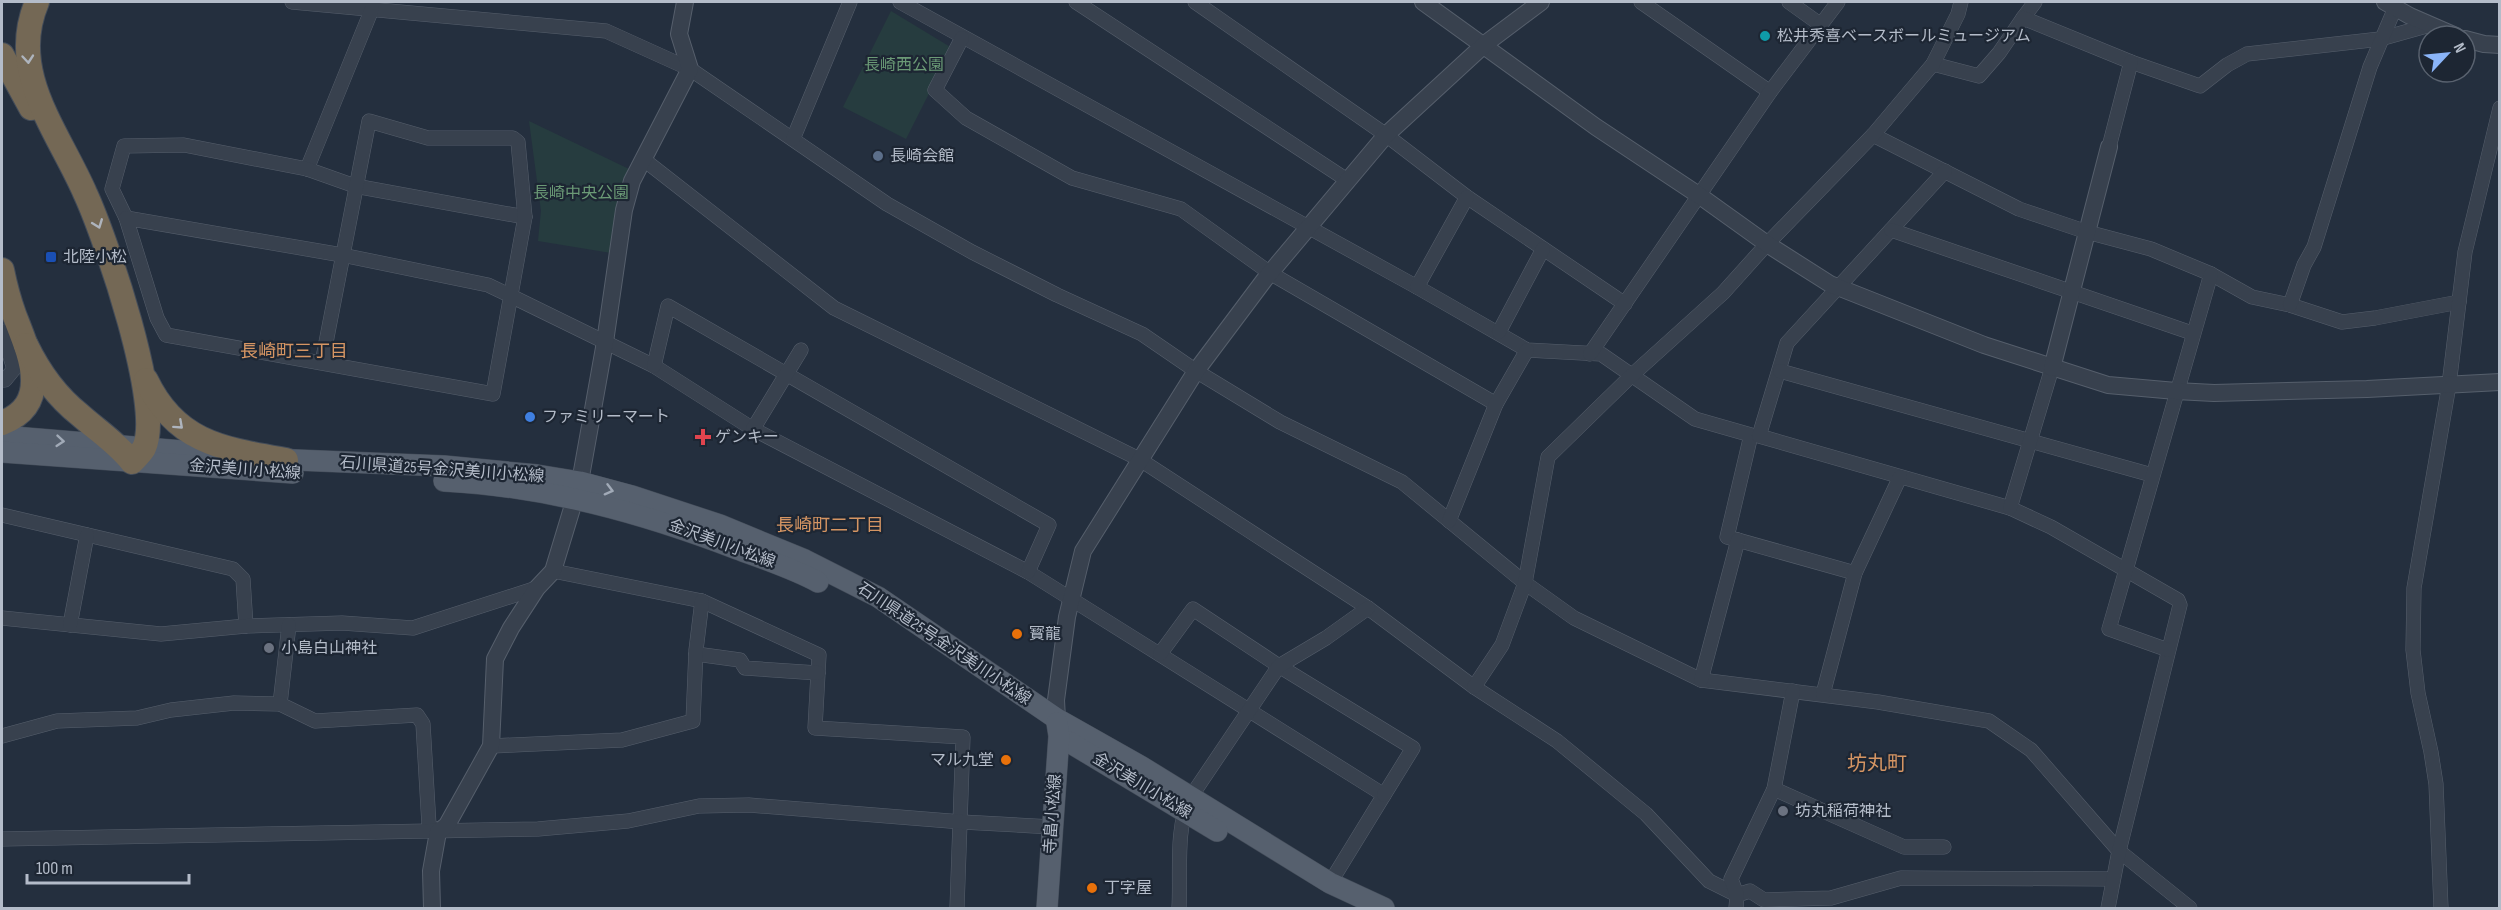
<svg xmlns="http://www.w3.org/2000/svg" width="2501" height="910" font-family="'Sofia Sans Condensed','Noto Sans JP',sans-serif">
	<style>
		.green { fill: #263c3f }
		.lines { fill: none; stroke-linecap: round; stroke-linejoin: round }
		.minor-casing { stroke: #565f6c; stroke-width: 15 }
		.tertiary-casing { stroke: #565f6c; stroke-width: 18 }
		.primary-casing { stroke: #414a57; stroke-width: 22 }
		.motorway-casing { stroke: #434c59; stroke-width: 26 }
		.minor { stroke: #38414e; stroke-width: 14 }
		.tertiary { stroke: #38414e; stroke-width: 16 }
		.primary { stroke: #56606e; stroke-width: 21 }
		.motorway { stroke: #746855; stroke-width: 24 }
		.oneway { stroke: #aeb4bd }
		.oneway2 { stroke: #a1aab7 }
		.culture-dot { fill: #0f9aa8; stroke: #1d2633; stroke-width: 2 }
		.service-dot { fill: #5c6f8a; stroke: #1d2633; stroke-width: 2 }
		.transit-dot { fill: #1a4fb4; stroke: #1d2633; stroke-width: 2 }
		.shop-dot { fill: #3f7fe0; stroke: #1d2633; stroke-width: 2 }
		.health-dot { fill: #e0444e; stroke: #1d2633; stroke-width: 2 }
		.food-dot { fill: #e8710a; stroke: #1d2633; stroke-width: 2 }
		.worship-dot { fill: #6b7280; stroke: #1d2633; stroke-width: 2 }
		.labels { text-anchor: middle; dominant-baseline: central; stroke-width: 4.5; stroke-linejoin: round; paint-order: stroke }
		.poi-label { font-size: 16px; fill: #b4bcc9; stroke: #1d2633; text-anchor: start }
		.park-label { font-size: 16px; fill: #6b9a76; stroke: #1d2633 }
		.street-label { font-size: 16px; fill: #b4bcc9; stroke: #1d2633 }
		.neighbourhood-label { font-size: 18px; fill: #d59563; stroke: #1d2633 }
		.quarter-label { font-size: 20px; fill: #d59563; stroke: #1d2633 }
	</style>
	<rect width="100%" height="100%" fill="#242f3e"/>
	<g class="green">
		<path d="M 891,11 L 952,48 L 906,139 L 843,107 Z"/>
		<path d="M 529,121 L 629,169 L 611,253 L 538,241 L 541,211 Z"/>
	</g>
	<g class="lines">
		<defs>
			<g id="minor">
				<path d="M 292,2 L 606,31 L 690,69 L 887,204 L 972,252 L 1057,295 L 1142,334 L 1196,371 L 1280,422 L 1402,482 L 1525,583 L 1574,618 L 1701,680 L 1878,702 L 1989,721 L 2031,750 L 2119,851 L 2190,908"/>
				<path d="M 900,2 L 1417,287 L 1527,350 L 1601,354 L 1695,419 L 1751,435 L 1727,537 L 1855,573"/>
				<path d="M 1076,2 L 1347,180"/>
				<path d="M 1195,2 L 1386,135 L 1467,197 L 1625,304"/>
				<path d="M 1641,2 L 1770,92"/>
				<path d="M 1789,2 L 1821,25"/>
				<path d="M 2023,18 L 2035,2"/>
				<path d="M 962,38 L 935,90 L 966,118 L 1072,178 L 1181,209 L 1270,273 L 1496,404"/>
				<path d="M 1933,64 L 1979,76 L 1999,53 L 2023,18 L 2131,62 L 2200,86 L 2227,65 L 2247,54 L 2380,39 L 2430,25"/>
				<path d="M 1873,135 L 2019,209 L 2087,232 L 2151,249 L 2211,274 L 2252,297 L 2290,305 L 2342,322 L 2375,318 L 2459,302"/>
				<path d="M 793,139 L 850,2"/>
				<path d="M 2109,147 L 2131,62"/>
				<path d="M 643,159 L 834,308 L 1139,459 L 1368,608 L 1474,687 L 1557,741 L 1646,814 L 1709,881 L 1737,895 L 1750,891 L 1764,900 L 1831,898 L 1901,878 L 2113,879"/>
				<path d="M 307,169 L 372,9"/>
				<path d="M 1945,171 L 1787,343 L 1759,436 L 2010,508 L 2051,527 L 2178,600 L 2180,605 L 2119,851 L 2108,908"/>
				<path d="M 126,218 L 112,189 L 124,146 L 184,145 L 307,169 L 355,186 L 525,217"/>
				<path d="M 1891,230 L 2192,333"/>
				<path d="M 1417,287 L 1467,197"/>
				<path d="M 2290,305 L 2304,265 L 2314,247 L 2370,67 L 2395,8"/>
				<path d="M 2,331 L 14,369 L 5,380 L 2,380"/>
				<path d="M 1499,332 L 1543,249"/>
				<path d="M 1590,354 L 1770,92 L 1838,2"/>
				<path d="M 322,363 L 369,121 L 428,138 L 513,138 L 518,142 L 525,217 L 493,394 L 166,335 L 157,318 L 126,218 L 342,255 L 488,285 L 511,296 L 654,366 L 753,429 L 1028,572 L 1384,795 L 1330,883"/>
				<path d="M 654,366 L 668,306 L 1049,525 L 1028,572"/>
				<path d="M 1780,371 L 2152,475"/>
				<path d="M 753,429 L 801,350"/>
				<path d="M 2010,508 L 2052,368"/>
				<path d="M 2,515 L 233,569 L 243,579 L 246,626"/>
				<path d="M 1449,521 L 1496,404 L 1527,350"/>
				<path d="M 553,571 L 702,601 L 819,655 L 815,728 L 963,737 L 957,908"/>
				<path d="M 2,618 L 161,634 L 246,626 L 342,623 L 413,628 L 537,588"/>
				<path d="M 70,625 L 87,535"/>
				<path d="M 2168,650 L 2109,629 L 2211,274"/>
				<path d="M 696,654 L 740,660 L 745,668 L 818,673"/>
				<path d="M 1160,654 L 1193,609 L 1279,666 L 1413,748 L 1384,795"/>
				<path d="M 1701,680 L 1738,540"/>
				<path d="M 1474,687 L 1502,645 L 1525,583 L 1548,457 L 1631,376 L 1723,293 L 1767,244 L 1873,135 L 1933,64 L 1958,14 L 1961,2"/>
				<path d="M 1823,694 L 1855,573 L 1900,477"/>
				<path d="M 280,704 L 289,625"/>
				<path d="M 2,736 L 57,721 L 137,718 L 171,710 L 234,703 L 280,704 L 315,721 L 417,715 L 423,724 L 429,825 L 438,832"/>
				<path d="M 491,746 L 622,740 L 693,721 L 696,650 L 702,601"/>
				<path d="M 1774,789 L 1904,847 L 1944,847"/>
				<path d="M 2,839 L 538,829 L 628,821 L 699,806 L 749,805 L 962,822 L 1052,827"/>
				<path d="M 1179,908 C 1181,875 1175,828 1190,798 L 1279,666 L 1326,638 L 1368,608"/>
				<path d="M 1736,908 L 1737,895 L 1731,879 L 1774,789 L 1793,691"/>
				<path d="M 2441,908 L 2436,784 L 2431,752 L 2418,693 L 2413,650 L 2414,588 L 2449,385 L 2465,252 L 2500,108"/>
			</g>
			<g id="tertiary">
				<path d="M 1423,2 L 1596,127 L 1700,196 L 1767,244 L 1830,284 L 1984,345 L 2108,385 L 2176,391 L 2214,393 L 2367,389 L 2500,382"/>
				<path d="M 2385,2 L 2410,16 L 2456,36"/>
				<path d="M 2465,39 L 2484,44 L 2500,45"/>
				<path d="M 2052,368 L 2109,147"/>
				<path d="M 1057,719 L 1056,700 L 1067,617 L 1083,551 L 1196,371 L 1265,279 L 1386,135 L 1485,44 L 1541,2"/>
				<path d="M 432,908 L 431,871 L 438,832 L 447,825 L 491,746 L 495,659 L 511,628 L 537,588 L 553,571 L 580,482 L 605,342 L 624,210 L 632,181 L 690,69 L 679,34 L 685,2"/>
			</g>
			<g id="primary">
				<path d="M 2,436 L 231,455"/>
				<path d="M 2,452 L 293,473"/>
				<path d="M 271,459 L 444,466 L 537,475 L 580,482 L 632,496 L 720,525 L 805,560 L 878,597 L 1057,719 L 1142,767 L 1330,883 L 1384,908"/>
				<path d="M 444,481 C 546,486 643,513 737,549 C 764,559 792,568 818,582"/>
				<path d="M 1069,742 L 1217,831"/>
				<path d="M 1047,908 L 1059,736 L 1057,723"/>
			</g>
			<g id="motorway">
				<path d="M 2,55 L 31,108"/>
				<path d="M 2,270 C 5,285 9,300 14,314 C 28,351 54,403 2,423"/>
				<path d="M 26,345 C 39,372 56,396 80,415 C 98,431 117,443 132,462 C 136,458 141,453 144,448 C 164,407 105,236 85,193 C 58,131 7,72 37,2"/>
				<path d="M 146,380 C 176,443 223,449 286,460"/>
			</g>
		</defs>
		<use href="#minor" class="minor-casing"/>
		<use href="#tertiary" class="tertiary-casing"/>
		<use href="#primary" class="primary-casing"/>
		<use href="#motorway" class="motorway-casing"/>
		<use href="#minor" class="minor"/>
		<use href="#tertiary" class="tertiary"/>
		<use href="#primary" class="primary"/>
		<use href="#motorway" class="motorway"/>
	</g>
	<defs><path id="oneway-chevron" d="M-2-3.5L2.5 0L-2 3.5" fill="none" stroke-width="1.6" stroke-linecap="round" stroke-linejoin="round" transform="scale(1.5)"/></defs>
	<g class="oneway">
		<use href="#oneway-chevron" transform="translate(28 59) rotate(85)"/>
		<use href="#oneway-chevron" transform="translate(98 224) rotate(69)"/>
		<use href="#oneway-chevron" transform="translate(179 425) rotate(42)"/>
	</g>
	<g class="oneway2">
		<use href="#oneway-chevron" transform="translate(60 441) rotate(5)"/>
		<use href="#oneway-chevron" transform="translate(609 490) rotate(15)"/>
	</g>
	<circle class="culture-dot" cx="1765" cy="36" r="6"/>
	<circle class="service-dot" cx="878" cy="156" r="6"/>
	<rect class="transit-dot" x="45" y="251" width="12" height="12" rx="3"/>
	<circle class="shop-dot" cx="530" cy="417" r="6"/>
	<path class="health-dot" d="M700 428h6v6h6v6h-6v6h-6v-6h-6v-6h6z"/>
	<g class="food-dot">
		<circle cx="1017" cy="634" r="6"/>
		<circle cx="1006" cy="760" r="6"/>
		<circle cx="1092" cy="888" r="6"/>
	</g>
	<g class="worship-dot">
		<circle cx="269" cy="648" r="6"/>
		<circle cx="1783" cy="811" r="6"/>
	</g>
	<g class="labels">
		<g class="poi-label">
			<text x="1777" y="36">松井秀喜ベースボールミュージアム</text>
			<text x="890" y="156">長崎会館</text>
			<text x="63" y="257">北陸小松</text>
			<text x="542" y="417">ファミリーマート</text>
			<text x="715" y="437">ゲンキー</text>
			<text x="1029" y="634">寳龍</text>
			<text x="281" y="648">小島白山神社</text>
			<text x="994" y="760" text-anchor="end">マル九堂</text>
			<text x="1795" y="811">坊丸稲荷神社</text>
			<text x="1104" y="888">丁字屋</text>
		</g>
		<g class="park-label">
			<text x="904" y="65">長崎西公園</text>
			<text x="581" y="193">長崎中央公園</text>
		</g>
		<g class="street-label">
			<text transform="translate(245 470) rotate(4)">金沢美川小松線</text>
			<text transform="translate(442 470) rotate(4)">石川県道25号金沢美川小松線</text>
			<text transform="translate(722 544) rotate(20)">金沢美川小松線</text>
			<text transform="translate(944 644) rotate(34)">石川県道25号金沢美川小松線</text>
			<text transform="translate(1142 786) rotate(31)">金沢美川小松線</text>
			<text transform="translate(1053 814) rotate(-86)">寺畠小松線</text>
		</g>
		<g class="neighbourhood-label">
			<text x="294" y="351">長崎町三丁目</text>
			<text x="830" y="525">長崎町二丁目</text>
		</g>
		<g class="quarter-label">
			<text x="1877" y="764">坊丸町</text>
		</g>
	</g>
	<rect width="2501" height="910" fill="none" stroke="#b4bcc9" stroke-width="6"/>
	<g transform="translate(2447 54) rotate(64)"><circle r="28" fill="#1d2633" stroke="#59626f" stroke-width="1.5"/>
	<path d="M0-4.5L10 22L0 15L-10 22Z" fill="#8ab4f8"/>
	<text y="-9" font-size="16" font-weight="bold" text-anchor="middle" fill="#b4bcc9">N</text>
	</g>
	<path d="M27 874v9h162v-9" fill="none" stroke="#b4bcc9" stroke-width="3"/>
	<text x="36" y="874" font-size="18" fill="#b4bcc9" stroke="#1d2633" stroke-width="4.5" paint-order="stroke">100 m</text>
</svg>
